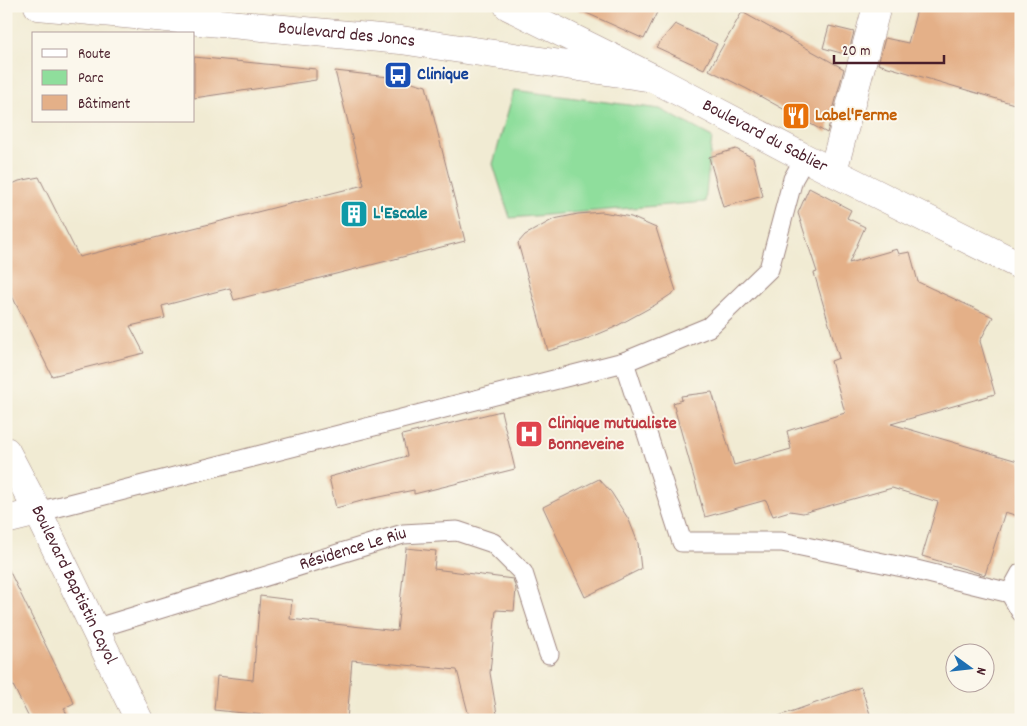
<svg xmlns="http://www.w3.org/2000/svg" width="1027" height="726" font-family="Dekko,sans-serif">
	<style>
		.green { fill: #8fde9c; stroke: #6c7e64 }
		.building { fill: #e4b088 }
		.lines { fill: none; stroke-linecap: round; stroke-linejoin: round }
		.service-casing { stroke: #9e857f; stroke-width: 21 }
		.minor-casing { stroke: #9e857f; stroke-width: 29 }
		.service { stroke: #fff; stroke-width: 19 }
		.minor { stroke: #fff; stroke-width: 28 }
		.labels { text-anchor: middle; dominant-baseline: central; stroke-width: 4; stroke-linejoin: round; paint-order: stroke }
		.street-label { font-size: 18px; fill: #4a1f2b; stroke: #fbf7ec }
		.transit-label { font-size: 18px; font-weight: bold; fill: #164399; stroke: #fbf7ec; text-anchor: start }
		.food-label { font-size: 18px; font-weight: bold; fill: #c56008; stroke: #fbf7ec; text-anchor: start }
		.culture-label { font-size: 18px; font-weight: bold; fill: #0d838f; stroke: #fbf7ec; text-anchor: start }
		.health-label { font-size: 18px; font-weight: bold; fill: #be3a42; stroke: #fbf7ec; text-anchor: start }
	</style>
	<rect width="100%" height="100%" fill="#fbf7ec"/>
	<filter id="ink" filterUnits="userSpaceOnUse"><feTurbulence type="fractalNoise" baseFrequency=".02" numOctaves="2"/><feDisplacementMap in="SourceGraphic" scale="10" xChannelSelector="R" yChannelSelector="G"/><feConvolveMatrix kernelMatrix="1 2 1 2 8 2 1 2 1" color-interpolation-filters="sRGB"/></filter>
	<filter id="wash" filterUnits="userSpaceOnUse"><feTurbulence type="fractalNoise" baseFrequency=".0096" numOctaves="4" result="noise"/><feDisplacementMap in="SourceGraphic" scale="20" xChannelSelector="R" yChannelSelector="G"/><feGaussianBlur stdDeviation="1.12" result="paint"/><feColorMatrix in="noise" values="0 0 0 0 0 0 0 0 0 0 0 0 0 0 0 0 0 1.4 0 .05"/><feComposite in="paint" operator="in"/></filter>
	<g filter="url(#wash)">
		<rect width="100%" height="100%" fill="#f1ebd3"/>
		<path class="green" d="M 514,90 L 660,109 L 712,137 L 705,202 L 510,218 L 493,164 Z"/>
		<g id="blocks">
			<g class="building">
				<path d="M 571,6 L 660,6 L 644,39 Z"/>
				<path d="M 918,6 L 1021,6 L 1021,106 L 878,64 L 885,38 L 908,43 Z"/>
				<path d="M 742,12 L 844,69 L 827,133 L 747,89 L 709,70 Z"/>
				<path d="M 675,24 L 717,44 L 704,69 L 656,47 Z"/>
				<path d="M 829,26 L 854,32 L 848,55 L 823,48 Z"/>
				<path d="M 194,57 L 316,69 L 316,80 L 194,98 Z"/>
				<path d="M 335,71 L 398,78 L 426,86 L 465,241 L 234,300 L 230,288 L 162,306 L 165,318 L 130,326 L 144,353 L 52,376 L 6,284 L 6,187 L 19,181 L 39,177 L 79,257 L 364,185 Z"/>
				<path d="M 736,149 L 753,158 L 763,196 L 723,207 L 709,157 Z"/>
				<path d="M 809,188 L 851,210 L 847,218 L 865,227 L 849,263 L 897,249 L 899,254 L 910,252 L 918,282 L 993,317 L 980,341 L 995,394 L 891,424 L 1021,462 L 1021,517 L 1005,512 L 985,575 L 922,556 L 938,502 L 892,488 L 803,513 L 790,511 L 773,516 L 766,500 L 705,517 L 673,403 L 682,400 L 681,396 L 712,392 L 734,465 L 791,449 L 787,431 L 845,413 L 831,361 L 839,358 L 814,273 L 817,272 L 798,213 Z"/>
				<path d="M 602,212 L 631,217 L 656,228 L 676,291 L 655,305 L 613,328 L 582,341 L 548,351 L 518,243 L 525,235 L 554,219 L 578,214 Z"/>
				<path d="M 501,411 L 515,469 L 414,494 L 414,490 L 365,500 L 336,508 L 329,477 L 407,456 L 402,435 Z"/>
				<path d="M 599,479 L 611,492 L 629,520 L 638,543 L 641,569 L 585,597 L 543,507 Z"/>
				<path d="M 406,548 L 436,551 L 434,569 L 513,579 L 516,589 L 514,611 L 496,610 L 490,673 L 498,720 L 470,720 L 457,670 L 352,660 L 347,720 L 313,720 L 214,710 L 217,676 L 253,680 L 260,596 L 292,600 L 290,619 L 397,631 Z"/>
				<path d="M 6,564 L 74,703 L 64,708 L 69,720 L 30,720 L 6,671 Z"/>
				<path d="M 861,687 L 872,720 L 780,720 L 779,716 Z"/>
			</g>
		</g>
	</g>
	<g filter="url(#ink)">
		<use href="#blocks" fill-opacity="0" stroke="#9e857f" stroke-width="1"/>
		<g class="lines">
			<defs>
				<g id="service">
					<path d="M 624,362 L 682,542 L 782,542 L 912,569 L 1010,593 L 1021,612"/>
					<path d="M 38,512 L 624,362 L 709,327 L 769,269 L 793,179 L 805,158"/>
					<path d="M 1010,593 L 1021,573"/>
					<path id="s1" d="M 94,629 L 403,534 L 457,531 L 493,543 L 523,573 L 549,654"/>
				</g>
				<g id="minor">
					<path id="s2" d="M 38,6 L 401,40 L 653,78"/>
					<path id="s3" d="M 508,6 L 653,78 L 805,158 L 1021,266"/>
					<path d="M 833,171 L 877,6"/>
					<path id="s4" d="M 6,451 L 38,512 L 139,720"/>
					<path d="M 6,520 L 38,512"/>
				</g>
			</defs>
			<use href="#service" class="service-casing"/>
			<use href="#minor" class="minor-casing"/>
			<use href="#service" class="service"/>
			<use href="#minor" class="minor"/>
		</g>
	</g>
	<defs>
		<symbol id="bus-square" viewBox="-11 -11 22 22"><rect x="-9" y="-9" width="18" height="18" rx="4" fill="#1a4fb4" stroke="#fbf7ec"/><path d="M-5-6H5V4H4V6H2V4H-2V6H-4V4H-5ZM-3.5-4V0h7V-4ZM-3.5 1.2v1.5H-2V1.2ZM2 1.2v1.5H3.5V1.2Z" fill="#fff"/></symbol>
		<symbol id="restaurant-square" viewBox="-11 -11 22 22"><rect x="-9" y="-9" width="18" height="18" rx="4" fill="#e8710a" stroke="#fbf7ec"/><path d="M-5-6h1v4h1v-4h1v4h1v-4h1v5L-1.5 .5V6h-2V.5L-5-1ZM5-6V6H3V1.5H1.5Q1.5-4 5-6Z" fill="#fff"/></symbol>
		<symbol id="building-square" viewBox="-11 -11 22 22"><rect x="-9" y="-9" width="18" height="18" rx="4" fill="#0f9aa8" stroke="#fbf7ec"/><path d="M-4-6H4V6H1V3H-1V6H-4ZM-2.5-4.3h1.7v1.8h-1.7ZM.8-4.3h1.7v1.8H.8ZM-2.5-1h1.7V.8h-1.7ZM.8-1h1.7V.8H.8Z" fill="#fff"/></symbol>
		<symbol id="hospital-square" viewBox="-11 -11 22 22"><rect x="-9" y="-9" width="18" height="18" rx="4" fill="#e0444e" stroke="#fbf7ec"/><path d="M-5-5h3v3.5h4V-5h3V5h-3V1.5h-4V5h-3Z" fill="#fff"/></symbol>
	</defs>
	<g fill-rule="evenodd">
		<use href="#bus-square" x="382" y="59" width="32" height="32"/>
		<use href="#restaurant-square" x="780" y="100" width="32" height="32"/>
		<use href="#building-square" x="338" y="198" width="32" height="32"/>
		<use href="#hospital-square" x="513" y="418" width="32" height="32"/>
	</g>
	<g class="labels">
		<g class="street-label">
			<text stroke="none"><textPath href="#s2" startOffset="310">Boulevard des Joncs</textPath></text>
			<text stroke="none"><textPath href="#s3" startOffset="288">Boulevard du Sablier</textPath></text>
			<text stroke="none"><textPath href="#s1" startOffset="271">Résidence Le Riu</textPath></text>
			<text stroke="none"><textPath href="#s4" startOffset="150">Boulevard Baptistin Cayol</textPath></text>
		</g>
		<g class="transit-label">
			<text x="417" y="75">Clinique</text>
		</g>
		<g class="food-label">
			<text x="815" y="116">Label'Ferme</text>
		</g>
		<g class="culture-label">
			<text x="373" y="214">L'Escale</text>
		</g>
		<g class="health-label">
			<text x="548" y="424">Clinique mutualiste<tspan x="548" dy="21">Bonneveine</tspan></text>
		</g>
	</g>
	<rect width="1027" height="726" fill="none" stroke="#fbf7ec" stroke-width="25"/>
	<rect x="32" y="32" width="162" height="90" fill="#fbf7ec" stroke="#b4a19f"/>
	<rect x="42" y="49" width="25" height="8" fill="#ffffff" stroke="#b4a19f"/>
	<text x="78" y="58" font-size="15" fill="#4a1f2b">Route</text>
	<rect x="42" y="70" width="25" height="15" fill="#8fde9c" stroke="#b4a19f"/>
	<text x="78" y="82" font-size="15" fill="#4a1f2b">Parc</text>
	<rect x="42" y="95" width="25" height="15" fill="#e4b088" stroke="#b4a19f"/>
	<text x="78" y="108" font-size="15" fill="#4a1f2b">Bâtiment</text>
	<g transform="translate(970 668) rotate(105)"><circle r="24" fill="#fbf7ec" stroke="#b4a19f"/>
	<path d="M0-4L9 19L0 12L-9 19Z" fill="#1f6fb2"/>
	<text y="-8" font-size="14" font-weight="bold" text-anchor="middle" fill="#4a1f2b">N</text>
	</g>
	<path d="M834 55v8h110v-8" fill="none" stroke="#4a1f2b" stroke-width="2.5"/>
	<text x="842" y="55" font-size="15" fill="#4a1f2b" stroke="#fbf7ec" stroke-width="4" paint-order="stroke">20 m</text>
</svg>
